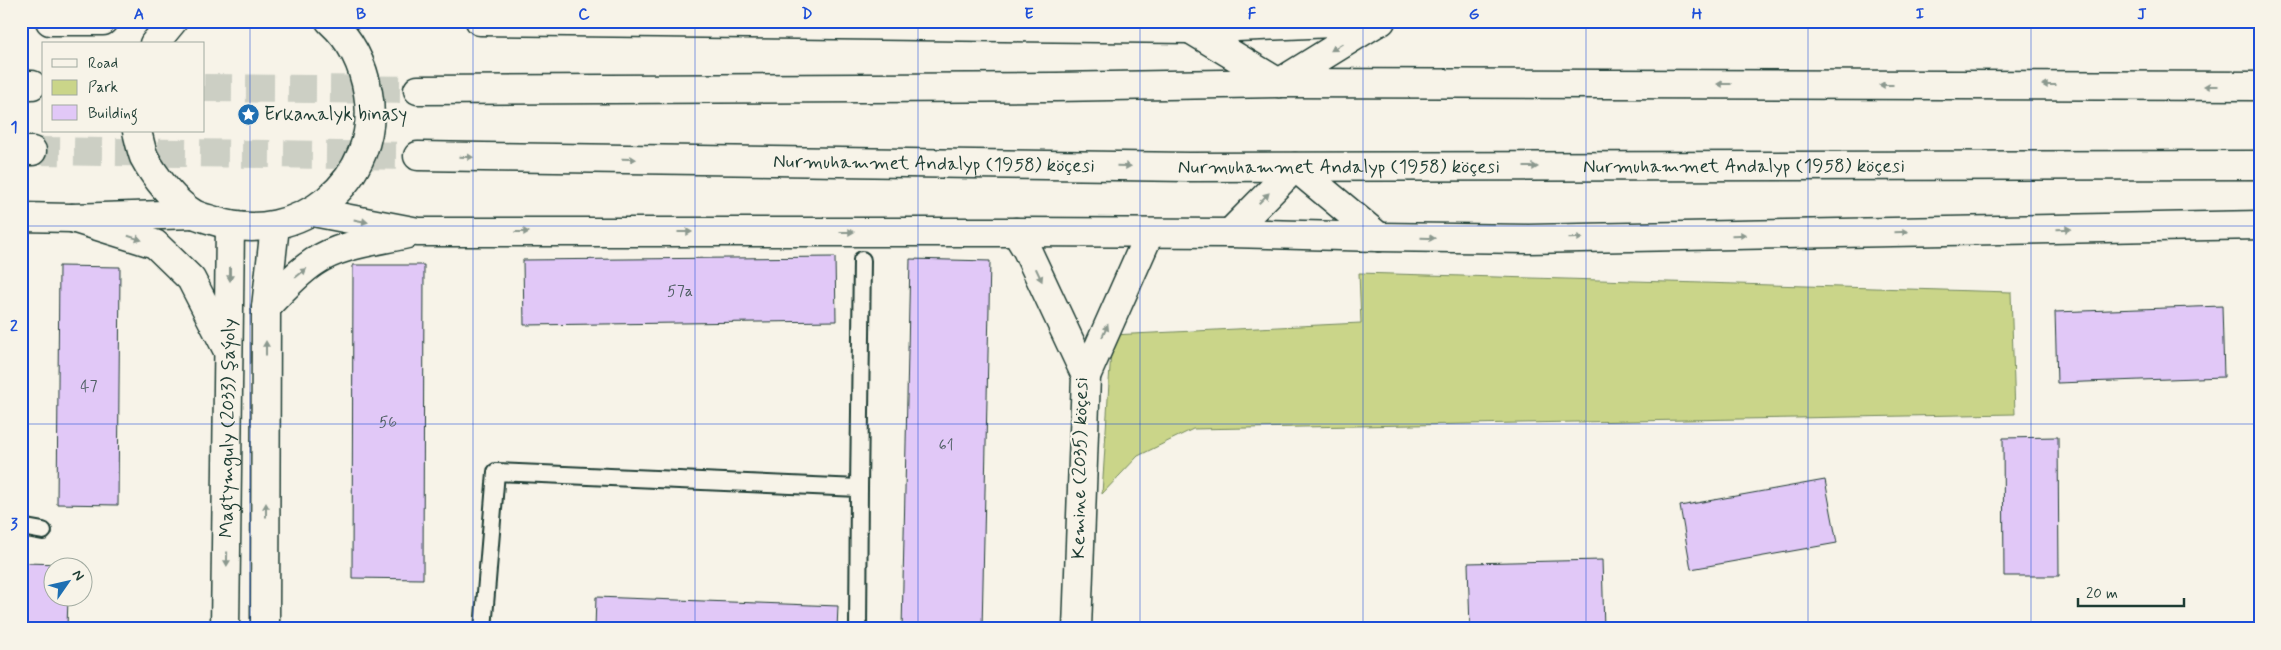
<svg xmlns="http://www.w3.org/2000/svg" width="2281" height="650" font-family="Mynerve,sans-serif">
	<style>
		.green { fill: #cad589; stroke: #74895e }
		.building { fill: #e1c8f7; stroke: #1f3d34 }
		.lines { fill: none; stroke-linecap: round; stroke-linejoin: round }
		.primary-tunnel { stroke: #cccfc4; stroke-width: 28; stroke-dasharray: 28 14; stroke-linecap: butt }
		.lane-casing { stroke: #1f3d34; stroke-width: 20 }
		.secondary-casing { stroke: #1f3d34; stroke-width: 31 }
		.primary-casing { stroke: #1f3d34; stroke-width: 31 }
		.highway-casing { stroke: #1f3d34; stroke-width: 31 }
		.lane { stroke: #f7f3e8; stroke-width: 16 }
		.secondary { stroke: #f7f3e8; stroke-width: 28 }
		.primary { stroke: #f7f3e8; stroke-width: 28 }
		.highway { stroke: #f7f3e8; stroke-width: 28 }
		.oneway { fill: #8b988e }
		.grid { fill: none; stroke: #1d4ed8; stroke-width: 1; stroke-opacity: 0.55 }
		.labels { text-anchor: middle; dominant-baseline: central; stroke-width: 4.5; stroke-linejoin: round; paint-order: stroke }
		.number-label { font-size: 16px; fill: #506065 }
		.poi-label { font-size: 19px; fill: #1f3d34; stroke: #f7f3e8; text-anchor: start }
		.street-label { font-size: 19px; fill: #1f3d34; stroke: #f7f3e8 }
		.neatline { fill: none; stroke: #1d4ed8; stroke-width: 2 }
		.grid-label { font-size: 16px; text-anchor: middle; font-weight: bold; fill: #1d4ed8 }
	</style>
	<rect width="100%" height="100%" fill="#f7f3e8"/>
	<filter id="ink" filterUnits="userSpaceOnUse"><feTurbulence type="fractalNoise" baseFrequency=".02" numOctaves="2"/><feDisplacementMap in="SourceGraphic" scale="10" xChannelSelector="R" yChannelSelector="G"/><feConvolveMatrix kernelMatrix="1 2 1 2 8 2 1 2 1" color-interpolation-filters="sRGB"/></filter>
	<g filter="url(#ink)">
		<path class="green" d="M 1359,273 L 2011,292 L 2015,414 L 1193,429 L 1138,456 L 1102,494 L 1112,335 L 1361,323 Z"/>
		<g class="building">
			<path d="M 835,257 L 836,321 L 524,325 L 523,260 Z"/>
			<path d="M 910,259 L 990,261 L 982,629 L 902,629 Z"/>
			<path d="M 353,265 L 424,265 L 423,579 L 352,578 Z"/>
			<path d="M 59,266 L 120,267 L 118,505 L 57,504 Z"/>
			<path d="M 2222,306 L 2224,377 L 2057,383 L 2055,312 Z"/>
			<path d="M 2058,437 L 2059,576 L 2004,576 L 2003,438 Z"/>
			<path d="M 1825,480 L 1837,543 L 1691,569 L 1680,506 Z"/>
			<path d="M 1602,560 L 1604,629 L 1470,629 L 1468,563 Z"/>
			<path d="M 21,563 L 68,564 L 68,568 L 52,568 L 52,598 L 68,598 L 67,627 L 21,626 Z"/>
			<path d="M 596,597 L 838,606 L 837,629 L 595,629 Z"/>
		</g>
		<g class="lines">
			<g class="primary-tunnel">
				<path d="M 204,88 L 418,90"/>
				<path d="M 32,151 L 418,156"/>
			</g>
			<defs>
				<g id="lane">
					<path d="M 859,488 L 862,260"/>
					<path d="M 21,527 L 43,531"/>
					<path d="M 483,629 L 496,472 L 859,488 L 858,629"/>
				</g>
				<g id="secondary">
					<path d="M 50,21 L 103,21"/>
					<path d="M 480,21 L 1190,29 L 1379,21"/>
					<path d="M 154,44 L 173,21"/>
					<path d="M 137,131 C 139,139 141,149 144,157 C 154,176 175,203 194,214 C 200,217 209,219 215,221 C 297,248 383,179 368,93 C 363,64 352,41 330,21"/>
					<path d="M 313,212 L 418,232 L 1016,232 L 1230,233 L 1379,237"/>
					<path d="M 21,217 L 72,218 L 193,214"/>
					<path d="M 72,218 L 155,244 L 191,279 L 227,349"/>
					<path d="M 1016,232 L 1027,250 L 1086,376 L 1077,629"/>
					<path d="M 266,307 C 281,291 296,274 314,262 C 341,244 377,241 407,234"/>
					<path d="M 1086,376 L 1149,234"/>
					<path id="s1" d="M 225,629 L 230,226"/>
					<path d="M 265,629 L 266,307 L 275,226"/>
				</g>
				<g id="primary">
					<path d="M 1190,29 L 1279,83 L 1379,21"/>
					<path d="M 21,85 L 32,85"/>
					<path d="M 418,90 L 1056,87 L 1279,83 L 2260,86"/>
					<path d="M 21,151 L 32,151"/>
					<path id="s2" d="M 418,156 L 1189,167 L 2260,165"/>
					<path d="M 1230,233 L 1295,167 L 1379,237"/>
				</g>
				<g id="highway">
					<path d="M 1379,21 L 1381,21"/>
					<path d="M 1379,237 L 1528,239 L 2260,225"/>
				</g>
			</defs>
			<use href="#lane" class="lane-casing"/>
			<use href="#secondary" class="secondary-casing"/>
			<use href="#primary" class="primary-casing"/>
			<use href="#highway" class="highway-casing"/>
			<use href="#lane" class="lane"/>
			<use href="#secondary" class="secondary"/>
			<use href="#primary" class="primary"/>
			<use href="#highway" class="highway"/>
		</g>
		<defs><path id="oneway-solid" d="M-6-.8H1V-3.2L6.5 0L1 3.2V.8H-6Z" transform="scale(1.25)"/></defs>
		<g class="oneway">
			<use href="#oneway-solid" transform="translate(1337 47) rotate(148)"/>
			<use href="#oneway-solid" transform="translate(1724 84) rotate(-180)"/>
			<use href="#oneway-solid" transform="translate(1886 85) rotate(-180)"/>
			<use href="#oneway-solid" transform="translate(2049 85) rotate(-180)"/>
			<use href="#oneway-solid" transform="translate(2211 86) rotate(-180)"/>
			<use href="#oneway-solid" transform="translate(466 157) rotate(1)"/>
			<use href="#oneway-solid" transform="translate(629 159) rotate(1)"/>
			<use href="#oneway-solid" transform="translate(1124 166) rotate(1)"/>
			<use href="#oneway-solid" transform="translate(1531 167)"/>
			<use href="#oneway-solid" transform="translate(1264 198) rotate(-45)"/>
			<use href="#oneway-solid" transform="translate(361 221) rotate(11)"/>
			<use href="#oneway-solid" transform="translate(2064 229) rotate(-1)"/>
			<use href="#oneway-solid" transform="translate(522 232)"/>
			<use href="#oneway-solid" transform="translate(685 232)"/>
			<use href="#oneway-solid" transform="translate(847 232)"/>
			<use href="#oneway-solid" transform="translate(1901 232) rotate(-1)"/>
			<use href="#oneway-solid" transform="translate(1739 235) rotate(-1)"/>
			<use href="#oneway-solid" transform="translate(135 238) rotate(17)"/>
			<use href="#oneway-solid" transform="translate(1428 238) rotate(1)"/>
			<use href="#oneway-solid" transform="translate(1576 238) rotate(-1)"/>
			<use href="#oneway-solid" transform="translate(301 273) rotate(-39)"/>
			<use href="#oneway-solid" transform="translate(230 274) rotate(90)"/>
			<use href="#oneway-solid" transform="translate(1039 275) rotate(65)"/>
			<use href="#oneway-solid" transform="translate(1105 331) rotate(-66)"/>
			<use href="#oneway-solid" transform="translate(266 348) rotate(-90)"/>
			<use href="#oneway-solid" transform="translate(266 510) rotate(-90)"/>
			<use href="#oneway-solid" transform="translate(227 559) rotate(91)"/>
		</g>
	</g>
	<path class="grid" d="M 250,21 L 250,629M 473,21 L 473,629M 695,21 L 695,629M 918,21 L 918,629M 1140,21 L 1140,629M 1363,21 L 1363,629M 1586,21 L 1586,629M 1808,21 L 1808,629M 2031,21 L 2031,629M 21,226 L 2260,226M 21,424 L 2260,424"/>
	<defs>
		<symbol id="sight-disc" viewBox="-11 -11 22 22"><circle r="9.5" fill="#1f6fb2" stroke="#f7f3e8"/><path d="M0-6L1.8-2.2L6-1.7L2.9 1.2L3.7 5.4L0 3.3L-3.7 5.4L-2.9 1.2L-6-1.7L-1.8-2.2Z" fill="#fff"/></symbol>
	</defs>
	<g fill-rule="evenodd">
		<use href="#sight-disc" x="236" y="102" width="25" height="25"/>
	</g>
	<g class="labels">
		<g class="number-label">
			<text x="680" y="291">57a</text>
			<text x="89" y="386">47</text>
			<text x="388" y="422">56</text>
			<text x="946" y="445">61</text>
		</g>
		<g class="poi-label">
			<text x="264" y="114">Erkanalyk binasy</text>
		</g>
		<g class="street-label">
			<text stroke="none"><textPath href="#s2" startOffset="516">Nurmuhammet Andalyp (1958) köçesi</textPath></text>
			<text stroke="none"><textPath href="#s2" startOffset="1326">Nurmuhammet Andalyp (1958) köçesi</textPath></text>
			<text stroke="none"><textPath href="#s2" startOffset="921">Nurmuhammet Andalyp (1958) köçesi</textPath></text>
			<text stroke="none"><textPath href="#s1" startOffset="201">Magtymguly (2033) şaýoly</textPath></text>
			<text transform="translate(1080 468) rotate(-89)">Kemine (2035) köçesi</text>
		</g>
	</g>
	<rect width="2281" height="650" fill="none" stroke="#f7f3e8" stroke-width="55"/>
	<rect x="42" y="42" width="162" height="90" fill="#f7f3e8" stroke="#a1aaa0"/>
	<rect x="52" y="59" width="25" height="8" fill="#f7f3e8" stroke="#a1aaa0"/>
	<text x="88" y="68" font-size="15" fill="#1f3d34">Road</text>
	<rect x="52" y="80" width="25" height="15" fill="#cad589" stroke="#a1aaa0"/>
	<text x="88" y="92" font-size="15" fill="#1f3d34">Park</text>
	<rect x="52" y="105" width="25" height="15" fill="#e1c8f7" stroke="#a1aaa0"/>
	<text x="88" y="118" font-size="15" fill="#1f3d34">Building</text>
	<g transform="translate(68 582) rotate(56)"><circle r="24" fill="#f7f3e8" stroke="#a1aaa0"/>
	<path d="M0-4L9 19L0 12L-9 19Z" fill="#1f6fb2"/>
	<text y="-8" font-size="14" font-weight="bold" text-anchor="middle" fill="#1f3d34">N</text>
	</g>
	<path d="M2078 598v8h106v-8" fill="none" stroke="#1f3d34" stroke-width="2.5"/>
	<text x="2086" y="598" font-size="15" fill="#1f3d34" stroke="#f7f3e8" stroke-width="4" paint-order="stroke">20 m</text>
	<rect x="28" y="28" width="2226" height="594" class="neatline"/>
	<g class="grid-label">
		<text x="139" y="19">A</text>
		<text x="361" y="19">B</text>
		<text x="584" y="19">C</text>
		<text x="807" y="19">D</text>
		<text x="1029" y="19">E</text>
		<text x="1252" y="19">F</text>
		<text x="1474" y="19">G</text>
		<text x="1697" y="19">H</text>
		<text x="1920" y="19">I</text>
		<text x="2142" y="19">J</text>
		<text x="14" y="132">1</text>
		<text x="14" y="331">2</text>
		<text x="14" y="529">3</text>
	</g>
</svg>
